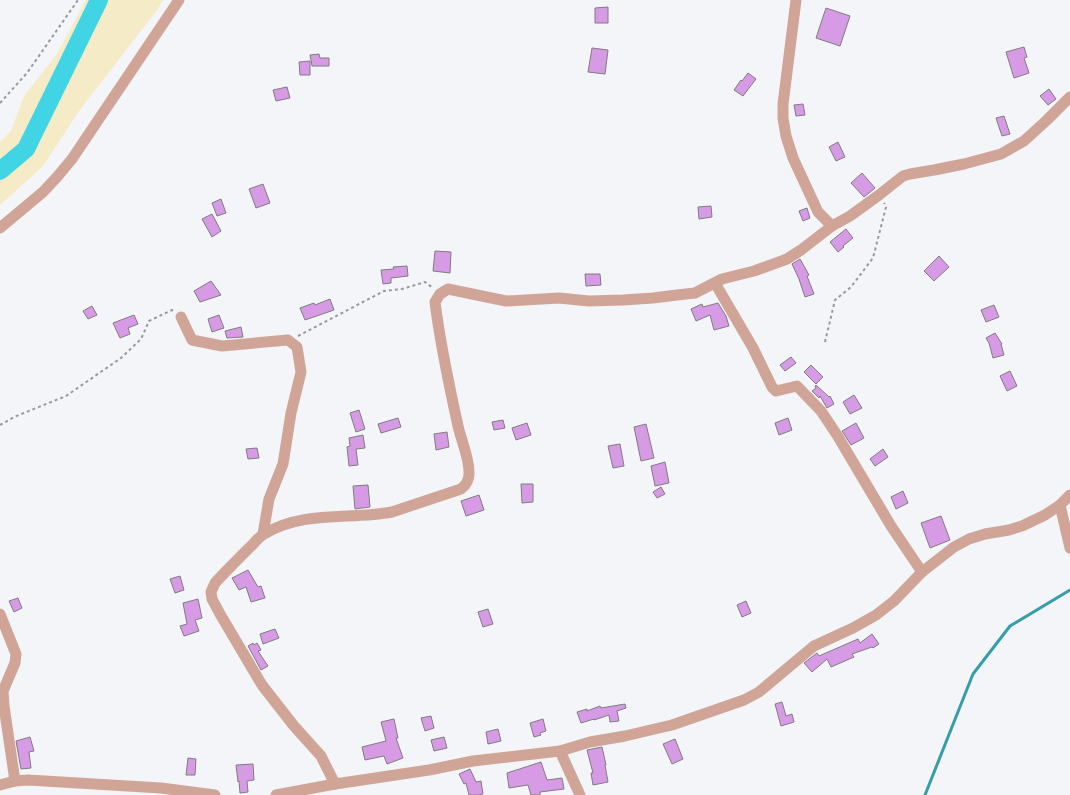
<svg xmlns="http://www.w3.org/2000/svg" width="1070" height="795" font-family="Bitter,serif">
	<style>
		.sand { fill: #f5ebc6 }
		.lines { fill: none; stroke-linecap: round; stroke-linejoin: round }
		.stream { stroke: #369da9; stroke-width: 3 }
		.river { stroke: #41d4e4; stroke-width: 18 }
		.building { fill: #d79be6; stroke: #7f7c7f }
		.path { stroke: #98999c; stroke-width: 2; stroke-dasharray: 3 3; stroke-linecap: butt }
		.street { stroke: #d0a598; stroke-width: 11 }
	</style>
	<rect width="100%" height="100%" fill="#f3f5f9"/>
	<path class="sand" d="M 86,0 L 163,0 L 157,10 L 79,111 L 43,166 L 0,205 L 0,142 L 11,131 L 24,96 L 57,54 Z"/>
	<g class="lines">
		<path class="stream" d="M 925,795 L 973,674 L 1010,626 L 1070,590"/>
		<path class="river" d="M 0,171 L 26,149 L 99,0"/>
	</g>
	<g class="building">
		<path d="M 608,7 L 608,23 L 595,23 L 595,8 Z"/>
		<path d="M 826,8 L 850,16 L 840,46 L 816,38 Z"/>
		<path d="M 1024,47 L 1027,57 L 1024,58 L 1029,73 L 1014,78 L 1006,52 Z"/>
		<path d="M 592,48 L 608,50 L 605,74 L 588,72 Z"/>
		<path d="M 319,54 L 320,58 L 329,58 L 329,66 L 312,66 L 310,55 Z"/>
		<path d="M 310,61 L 310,75 L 300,75 L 299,62 Z"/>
		<path d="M 748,73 L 756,79 L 743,96 L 734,90 L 741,80 L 742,81 Z"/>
		<path d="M 287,87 L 290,98 L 276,101 L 273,90 Z"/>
		<path d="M 1049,89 L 1056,99 L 1048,105 L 1040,96 Z"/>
		<path d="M 803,104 L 805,115 L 796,116 L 794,105 Z"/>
		<path d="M 1004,116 L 1010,134 L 1002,136 L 996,118 Z"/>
		<path d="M 838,142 L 845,157 L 836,161 L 829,147 Z"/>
		<path d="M 862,173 L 875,188 L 864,197 L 851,183 Z"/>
		<path d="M 263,184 L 270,203 L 256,208 L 249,189 Z"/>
		<path d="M 221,199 L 226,213 L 217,216 L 212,203 Z"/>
		<path d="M 711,206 L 712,217 L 699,219 L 698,207 Z"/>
		<path d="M 807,208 L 810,218 L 803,221 L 799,211 Z"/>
		<path d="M 212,214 L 221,231 L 212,237 L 202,219 Z"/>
		<path d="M 846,229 L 853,238 L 843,246 L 844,247 L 838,252 L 830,242 Z"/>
		<path d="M 435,251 L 451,252 L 450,273 L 433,271 Z"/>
		<path d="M 939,256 L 949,267 L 934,281 L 924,271 Z"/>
		<path d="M 800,259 L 809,275 L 807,276 L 814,294 L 805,297 L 799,279 L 792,264 Z"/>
		<path d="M 407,266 L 408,276 L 391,278 L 391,283 L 383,284 L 381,270 L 394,269 L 393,267 Z"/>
		<path d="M 585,274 L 600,274 L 601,285 L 586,286 Z"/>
		<path d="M 211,281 L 221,295 L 200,302 L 194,291 Z"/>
		<path d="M 330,299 L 334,310 L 305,320 L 300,308 L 314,303 L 315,305 Z"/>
		<path d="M 718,303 L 726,316 L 729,326 L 714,330 L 710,315 L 696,321 L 691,309 L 702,304 L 703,307 Z"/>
		<path d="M 994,305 L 999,317 L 986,322 L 981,310 Z"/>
		<path d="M 92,306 L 97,315 L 88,319 L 83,311 Z"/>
		<path d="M 134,315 L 138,324 L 128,328 L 130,334 L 120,338 L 113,323 Z"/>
		<path d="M 219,315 L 224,328 L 212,332 L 208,319 Z"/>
		<path d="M 241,327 L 243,337 L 227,338 L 225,331 Z"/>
		<path d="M 995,333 L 1002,344 L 1001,344 L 1004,355 L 993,358 L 989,343 L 986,338 Z"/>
		<path d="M 791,357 L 796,363 L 785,371 L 780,365 Z"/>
		<path d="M 811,365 L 823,377 L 816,384 L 804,372 Z"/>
		<path d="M 1010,371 L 1017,386 L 1007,391 L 1000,376 Z"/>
		<path d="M 816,385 L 829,397 L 830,396 L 834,404 L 827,408 L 820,396 L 819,398 L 812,391 L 816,388 L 815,386 Z"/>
		<path d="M 854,395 L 862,408 L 850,414 L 843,402 Z"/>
		<path d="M 359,410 L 365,429 L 356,432 L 350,413 Z"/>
		<path d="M 398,418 L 401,427 L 381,433 L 378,424 Z"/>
		<path d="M 788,418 L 792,430 L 779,435 L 775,423 Z"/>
		<path d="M 503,420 L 505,428 L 494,430 L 492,422 Z"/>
		<path d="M 527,423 L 531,435 L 516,440 L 512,428 Z"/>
		<path d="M 856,423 L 864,438 L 851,445 L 842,431 Z"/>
		<path d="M 646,424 L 654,458 L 641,461 L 634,427 Z"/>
		<path d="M 447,432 L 449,447 L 436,450 L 434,434 Z"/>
		<path d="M 363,435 L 365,448 L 356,449 L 358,465 L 349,466 L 347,447 L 350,446 L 349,438 Z"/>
		<path d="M 620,444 L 624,466 L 613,468 L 608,446 Z"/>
		<path d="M 257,448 L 259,458 L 248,459 L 246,449 Z"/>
		<path d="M 883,449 L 888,457 L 875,466 L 870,459 Z"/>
		<path d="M 665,462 L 669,483 L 655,486 L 651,466 Z"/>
		<path d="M 521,484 L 533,484 L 533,502 L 522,503 Z"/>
		<path d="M 368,485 L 370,507 L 355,509 L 353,486 Z"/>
		<path d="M 661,487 L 665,494 L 657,498 L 653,492 Z"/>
		<path d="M 903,491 L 908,503 L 896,509 L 891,497 Z"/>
		<path d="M 479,495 L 484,510 L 466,516 L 461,501 Z"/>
		<path d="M 941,516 L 950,540 L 930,548 L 921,523 Z"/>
		<path d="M 248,570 L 258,587 L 261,586 L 265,598 L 251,602 L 246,587 L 239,590 L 232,578 Z"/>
		<path d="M 180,576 L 184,590 L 175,593 L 170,579 Z"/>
		<path d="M 18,598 L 22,608 L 14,612 L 9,601 Z"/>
		<path d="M 198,599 L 202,618 L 195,620 L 199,631 L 184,636 L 180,626 L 187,624 L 183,603 Z"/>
		<path d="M 746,601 L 751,613 L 742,617 L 737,605 Z"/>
		<path d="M 488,609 L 493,624 L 483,627 L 478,612 Z"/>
		<path d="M 275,629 L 279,638 L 263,644 L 260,634 Z"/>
		<path d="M 872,634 L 879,644 L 873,648 L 872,647 L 852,654 L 854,657 L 831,667 L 827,659 L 812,672 L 804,663 L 817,653 L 819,656 L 858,639 L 860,643 Z"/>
		<path d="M 253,643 L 254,645 L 257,643 L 261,650 L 258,651 L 268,666 L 261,670 L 248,646 Z"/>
		<path d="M 782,702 L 786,716 L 792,714 L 794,722 L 781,726 L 775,704 Z"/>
		<path d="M 625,704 L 626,708 L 617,711 L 619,721 L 610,722 L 609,715 L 594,720 L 594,719 L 581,723 L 577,712 L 587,709 L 587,711 L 600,706 L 601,708 Z"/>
		<path d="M 431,716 L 434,728 L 425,731 L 421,718 Z"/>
		<path d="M 394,719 L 398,738 L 396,738 L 403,758 L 387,764 L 384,756 L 365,760 L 362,747 L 386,741 L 381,722 Z"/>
		<path d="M 543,719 L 546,731 L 540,733 L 541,735 L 534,737 L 530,723 Z"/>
		<path d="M 498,729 L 501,741 L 488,744 L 486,732 Z"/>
		<path d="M 30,737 L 34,751 L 29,752 L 31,768 L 21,769 L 16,741 Z"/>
		<path d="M 444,737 L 447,748 L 434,751 L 431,740 Z"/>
		<path d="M 675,739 L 683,759 L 672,764 L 663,744 Z"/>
		<path d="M 602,747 L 606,765 L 605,765 L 608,782 L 593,785 L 591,773 L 593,773 L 587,750 Z"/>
		<path d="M 188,758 L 196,759 L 195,775 L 186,775 Z"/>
		<path d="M 541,762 L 547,780 L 562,778 L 564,789 L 540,792 L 540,795 L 531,795 L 528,785 L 509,788 L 507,773 Z"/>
		<path d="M 253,764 L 254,780 L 247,781 L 248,792 L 240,793 L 239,781 L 238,782 L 236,765 Z"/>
		<path d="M 470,769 L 476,782 L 481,781 L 483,794 L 478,795 L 469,795 L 466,783 L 464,784 L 459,774 Z"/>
	</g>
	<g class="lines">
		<g class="path">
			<path d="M 0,103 L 27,73 L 78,0"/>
			<path d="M 298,336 L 384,291 L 402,289 L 425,282 L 433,288"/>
			<path d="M 825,342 L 835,300 L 851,287 L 873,258 L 886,207 L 884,203"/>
			<path d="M 0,425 L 14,417 L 66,396 L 121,358 L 141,339 L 149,321 L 172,310 L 174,311"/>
		</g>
		<g class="street">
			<path d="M 796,0 L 783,104 L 783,118 L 786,136 L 793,158 L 818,212 L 832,226 L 850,216 L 879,195 L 903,176 L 910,174 L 934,170 L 964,164 L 1001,154 L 1024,141 L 1047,120 L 1070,97"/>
			<path d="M 0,228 L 43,192 L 57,177 L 72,159 L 179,0"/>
			<path d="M 715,283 L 753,348 L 772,387 L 776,391 L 797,386 L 821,411 L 837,435 L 891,526 L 922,572"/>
			<path d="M 181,317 L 192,340 L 222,346 L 288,340 L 297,347 L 301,372 L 291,413 L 283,464 L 269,499 L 263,534"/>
			<path d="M 1060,505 L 1070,548"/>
			<path d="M 0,614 L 16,654 L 15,663 L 3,691 L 4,706 L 15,781"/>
			<path d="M 560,751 L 580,795"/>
			<path d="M 335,784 L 321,756 L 294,726 L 262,685 L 220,614 L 212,599 L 211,592 L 215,583 C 226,571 237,560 249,548 C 254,544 258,537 264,534 C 303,510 350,520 392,512 L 461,489 C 466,485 469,481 469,474 C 470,460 461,440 458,426 C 449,385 440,343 435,302 L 440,294 L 448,289 L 506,301 L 559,298 L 589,301 L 623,300 L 653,298 L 677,295 L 695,293 L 722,279 L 754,271 L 787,259 L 801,250 L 832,226"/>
			<path d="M 0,785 L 15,781 L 28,780 L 161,788 L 215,795"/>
			<path d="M 276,795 L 335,784 L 429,770 L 473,761 L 560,751 L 590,742 L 625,736 L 672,725 L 744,700 L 759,692 L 814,646 L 853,628 L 876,615 L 894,601 L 922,572 L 954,547 L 969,539 L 985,534 L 1009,530 L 1022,526 L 1045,515 L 1060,505 L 1070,495"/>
		</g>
	</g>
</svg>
